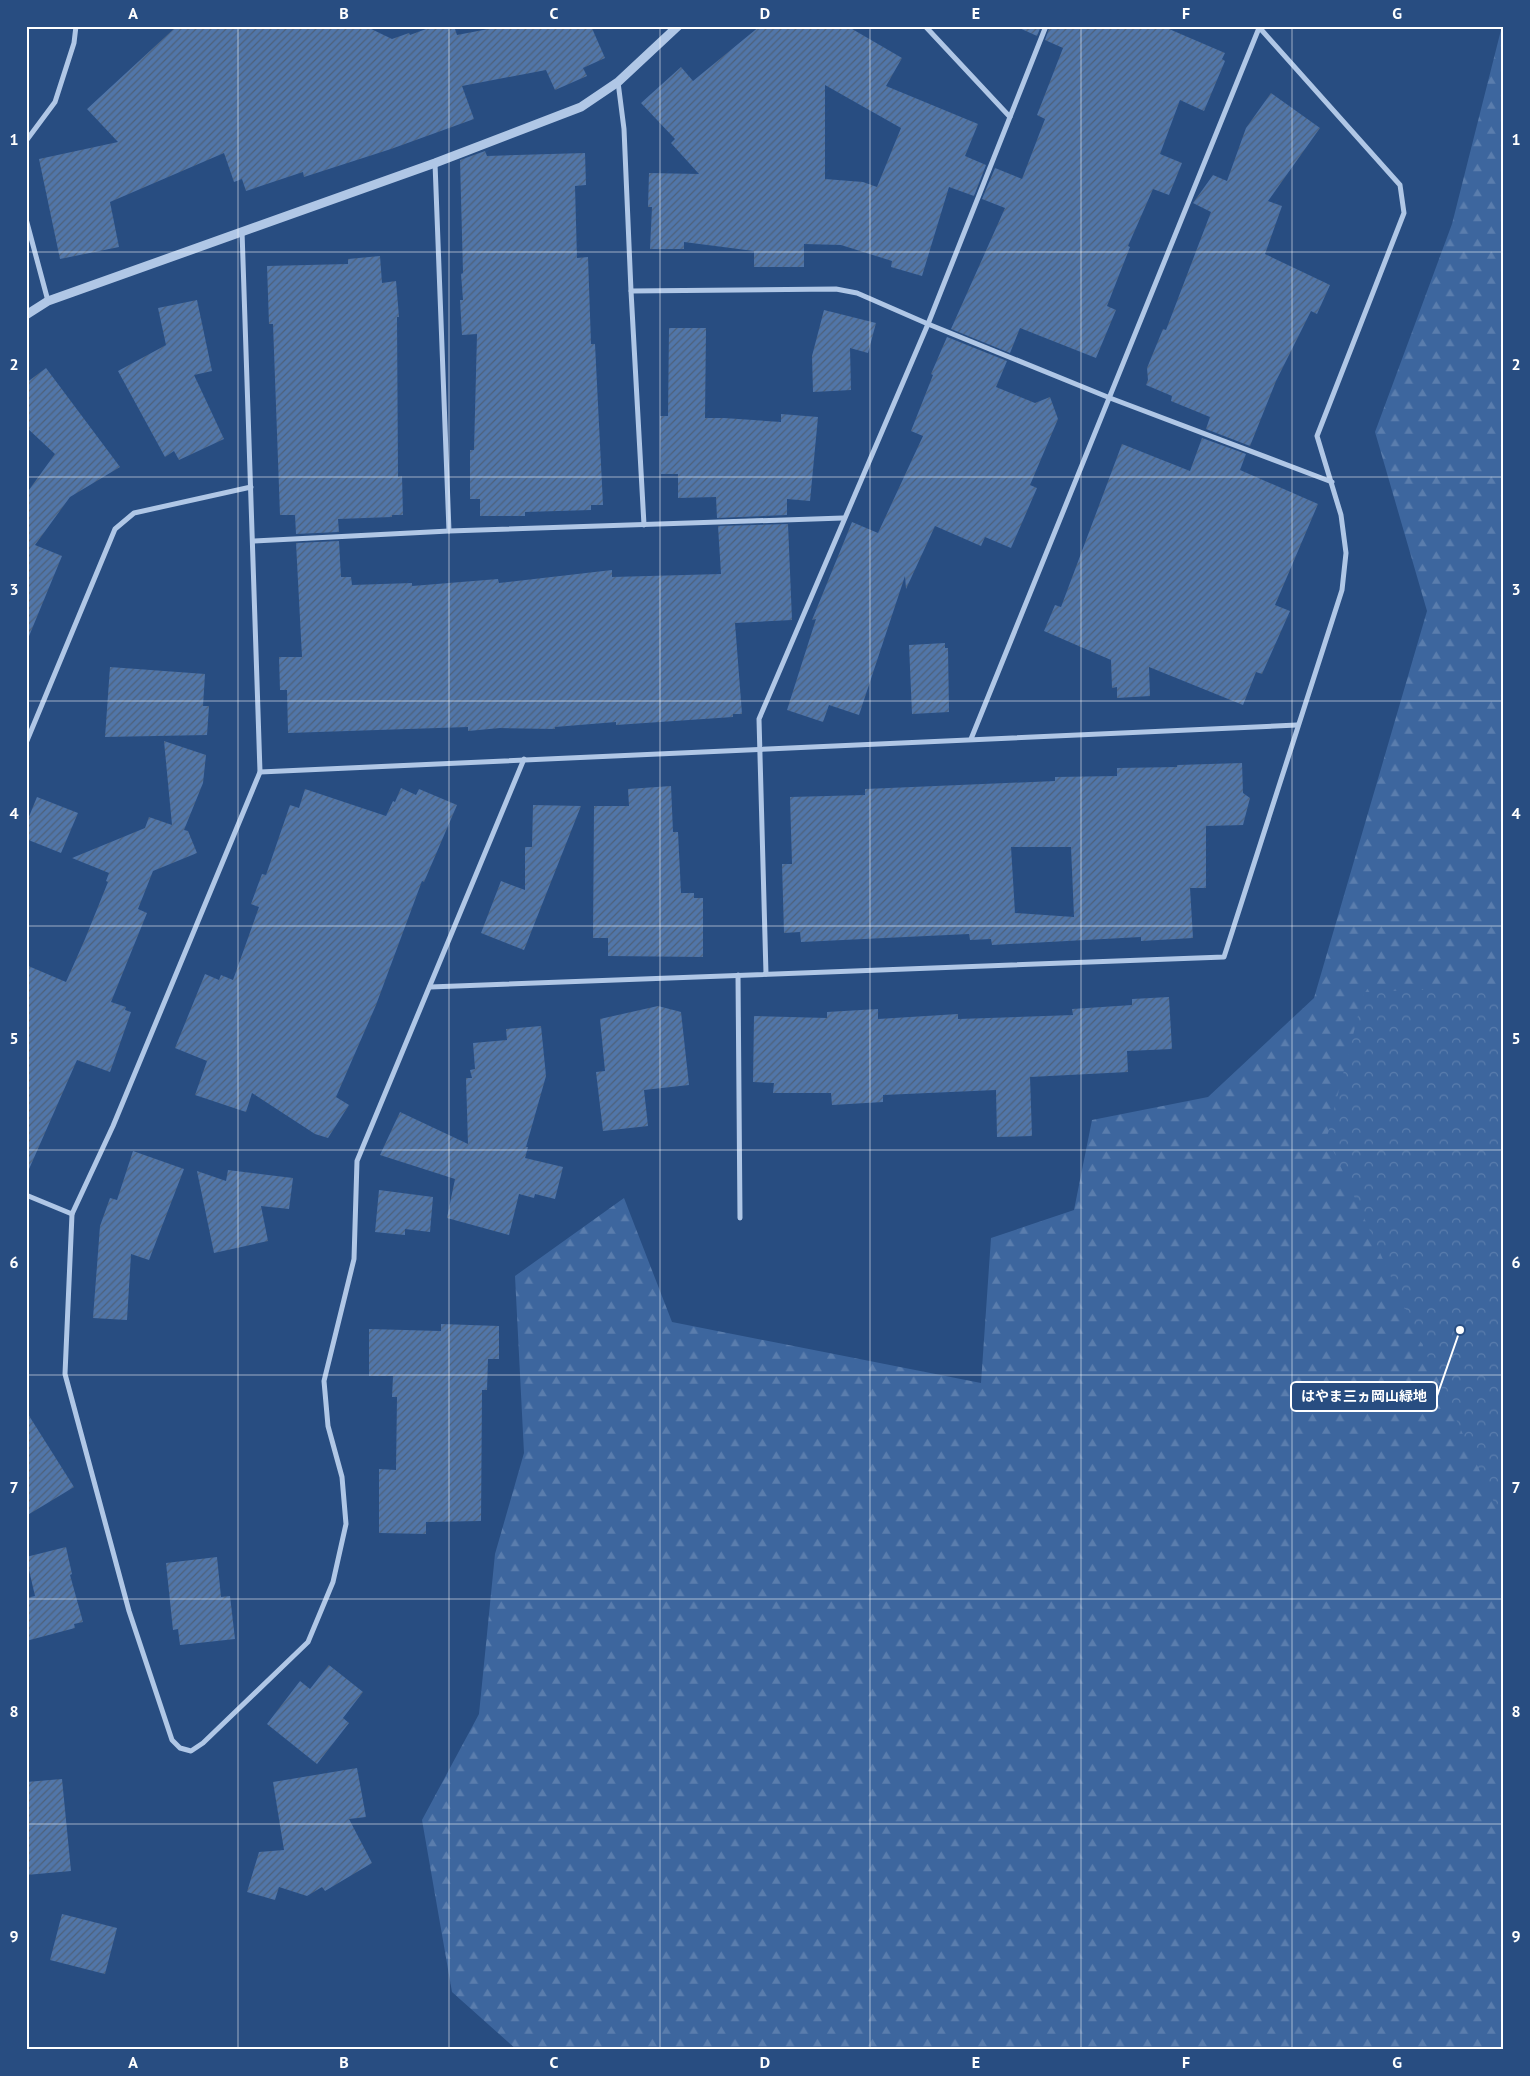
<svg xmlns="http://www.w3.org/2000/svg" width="1530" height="2076" font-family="'PT Sans','Noto Sans JP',sans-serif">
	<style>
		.forest { fill: url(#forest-firs) }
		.park { fill: url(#park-crowns) }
		.building { fill: url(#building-hatch); fill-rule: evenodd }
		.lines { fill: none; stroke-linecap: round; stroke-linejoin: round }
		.minor { stroke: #b0c7e6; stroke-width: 5 }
		.tertiary { stroke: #b0c7e6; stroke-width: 9 }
		.grid { fill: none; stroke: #fff; stroke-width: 1; stroke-opacity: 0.55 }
		.leader { fill: none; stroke: #fff; stroke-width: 2 }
		.callout-dot { fill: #fff; stroke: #284d81; stroke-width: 2 }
		.callout { fill: #284d81; stroke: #fff; stroke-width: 2 }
		.callout-label { font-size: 14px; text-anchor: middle; font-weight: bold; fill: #fff }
		.neatline { fill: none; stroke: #fff; stroke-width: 2 }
		.grid-label { font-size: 16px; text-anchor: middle; font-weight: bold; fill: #fff }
	</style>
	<defs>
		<pattern id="forest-firs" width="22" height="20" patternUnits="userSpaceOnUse" patternTransform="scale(1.25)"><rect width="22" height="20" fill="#3d669e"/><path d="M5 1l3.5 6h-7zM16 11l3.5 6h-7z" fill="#5a7dad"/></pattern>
		<pattern id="park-crowns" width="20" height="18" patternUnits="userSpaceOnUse" patternTransform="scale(1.25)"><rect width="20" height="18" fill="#3d669e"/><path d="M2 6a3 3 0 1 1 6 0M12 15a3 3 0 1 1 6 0" fill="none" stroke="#5a7dad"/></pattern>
		<pattern id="building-hatch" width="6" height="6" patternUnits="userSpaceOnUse" patternTransform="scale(1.25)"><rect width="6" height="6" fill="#5176a9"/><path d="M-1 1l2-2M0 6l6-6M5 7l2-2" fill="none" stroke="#4e617a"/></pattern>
	</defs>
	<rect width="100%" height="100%" fill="#284d81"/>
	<path class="forest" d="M 1502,26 L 1504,2050 L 517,2050 L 452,1992 L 422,1820 L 479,1714 L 495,1554 L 524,1453 L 515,1276 L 624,1198 L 672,1322 L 981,1383 L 991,1238 L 1074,1210 L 1092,1120 L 1208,1097 L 1314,998 L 1427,611 L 1375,432 L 1452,224 Z"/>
	<path class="park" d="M 1504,987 L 1504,1524 L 1327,1137 L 1364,992 Z"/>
	<g class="building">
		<path d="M 177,26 L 365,26 L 392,39 L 409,33 L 410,35 L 434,26 L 454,26 L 457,35 L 504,26 L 591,26 L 605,58 L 583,68 L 587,76 L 555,90 L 546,70 L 462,86 L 474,119 L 391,149 L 304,177 L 303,172 L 246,191 L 242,179 L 234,182 L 224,153 L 110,202 L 119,247 L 60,259 L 39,159 L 118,142 L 87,109 Z"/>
		<path d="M 760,26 L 847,26 L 902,58 L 886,86 L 978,124 L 965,156 L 986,165 L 974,196 L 949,187 L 922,276 L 891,267 L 892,261 L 841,245 L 804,244 L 804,267 L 754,267 L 754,251 L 684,242 L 684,249 L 650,249 L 652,207 L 648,207 L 649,173 L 699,174 L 671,143 L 675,139 L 641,103 L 681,67 L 693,81 ZM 825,85 L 901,128 L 877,187 L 863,182 L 825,179 Z"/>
		<path d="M 1015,26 L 1041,26 L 1037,36 Z"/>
		<path d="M 1050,26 L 1162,26 L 1225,53 L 1222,59 L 1225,61 L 1204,111 L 1180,100 L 1160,154 L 1182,163 L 1169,195 L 1153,189 L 1128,246 L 1130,247 L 1107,306 L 1116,310 L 1096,358 L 1020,328 L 1010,353 L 951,329 L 1005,208 L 982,199 L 995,168 L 1022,179 L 1045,119 L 1037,115 L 1063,48 L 1045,40 Z"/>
		<path d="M 1271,93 L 1320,128 L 1268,201 L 1282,206 L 1265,254 L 1330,285 L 1317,314 L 1311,311 L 1276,381 L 1250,446 L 1206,429 L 1210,417 L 1171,401 L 1172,396 L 1146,385 L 1148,380 L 1147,368 L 1163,329 L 1166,330 L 1211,212 L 1193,203 L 1213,175 L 1227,181 L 1246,128 Z"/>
		<path d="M 485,151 L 487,156 L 585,153 L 586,185 L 575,186 L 577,258 L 588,257 L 591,344 L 595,344 L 603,505 L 591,505 L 591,510 L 525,512 L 525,516 L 480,516 L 480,499 L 470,499 L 470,450 L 474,450 L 477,334 L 462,335 L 460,300 L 463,300 L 461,274 L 463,273 L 460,160 Z"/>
		<path d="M 380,256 L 382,283 L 396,281 L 399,317 L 397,317 L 398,477 L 402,476 L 403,515 L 392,515 L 392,517 L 338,519 L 339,532 L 296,534 L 295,515 L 280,515 L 273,324 L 269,324 L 267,266 L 348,264 L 348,259 Z"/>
		<path d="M 197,300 L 212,371 L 194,375 L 224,439 L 179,460 L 174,451 L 165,457 L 118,371 L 166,345 L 158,308 Z"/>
		<path d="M 824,310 L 876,323 L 868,353 L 850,348 L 851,390 L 813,392 L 812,356 Z"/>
		<path d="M 669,328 L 706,328 L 705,418 L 724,418 L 781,422 L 781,414 L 818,417 L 810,501 L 787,499 L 787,515 L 717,518 L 716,497 L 678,498 L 678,474 L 661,474 L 660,416 L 668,416 Z"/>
		<path d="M 947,337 L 1007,361 L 996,387 L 1035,403 L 1050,397 L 1058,419 L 1030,485 L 1037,488 L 1011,548 L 985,537 L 981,546 L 935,526 L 906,589 L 905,576 L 859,715 L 829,705 L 823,722 L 787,710 L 816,619 L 812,620 L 852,522 L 878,533 L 923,436 L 911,431 L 933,375 L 931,374 Z"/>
		<path d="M 46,368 L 120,467 L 70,497 L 35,545 L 62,556 L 27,641 L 26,494 L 55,454 L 26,427 L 26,383 Z"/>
		<path d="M 1202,438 L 1246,454 L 1240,470 L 1318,504 L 1275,605 L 1290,611 L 1262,674 L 1256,672 L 1243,705 L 1149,667 L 1150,696 L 1117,698 L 1117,687 L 1112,688 L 1111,660 L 1044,631 L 1055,605 L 1061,607 L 1122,444 L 1190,471 Z"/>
		<path d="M 788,524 L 792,620 L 735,623 L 742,714 L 733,714 L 733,717 L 616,725 L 616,722 L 555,727 L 555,729 L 500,728 L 468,731 L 468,727 L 288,733 L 287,690 L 280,690 L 279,657 L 302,657 L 296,543 L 339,541 L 341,577 L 351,577 L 352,585 L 412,583 L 412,586 L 498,579 L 499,583 L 612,570 L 612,577 L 721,574 L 718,526 Z"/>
		<path d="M 945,643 L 945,648 L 948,648 L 949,712 L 912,714 L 909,645 Z"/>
		<path d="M 110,667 L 205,674 L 203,706 L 209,706 L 207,735 L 105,737 Z"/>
		<path d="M 164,741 L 206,755 L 203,783 L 184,830 L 188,831 L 197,853 L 153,871 L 138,909 L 147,913 L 111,1002 L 126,1007 L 125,1010 L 131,1012 L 110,1072 L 77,1060 L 26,1176 L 26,965 L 66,982 L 85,939 L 108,882 L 106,881 L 109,873 L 72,858 L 145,828 L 149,817 L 172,825 Z"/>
		<path d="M 1242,763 L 1243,793 L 1250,798 L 1243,825 L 1206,826 L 1206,888 L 1190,888 L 1193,938 L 1141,941 L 1141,937 L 992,945 L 991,939 L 970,940 L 969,934 L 801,942 L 800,932 L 784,933 L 782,864 L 792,864 L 790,797 L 865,795 L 865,789 L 1055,781 L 1055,777 L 1117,776 L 1117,768 L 1177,767 L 1177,765 ZM 1011,847 L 1071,847 L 1074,917 L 1015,913 Z"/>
		<path d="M 671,786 L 673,832 L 678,832 L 681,893 L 694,893 L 694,898 L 703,898 L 703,957 L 608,956 L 608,938 L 593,938 L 594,806 L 629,806 L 628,789 Z"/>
		<path d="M 401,788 L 416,795 L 419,789 L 457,805 L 424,882 L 422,881 L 376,1005 L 336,1097 L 349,1105 L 328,1138 L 315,1134 L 252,1093 L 246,1112 L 195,1095 L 207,1061 L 175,1048 L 205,974 L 219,980 L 221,975 L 233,980 L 259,907 L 251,904 L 262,874 L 266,875 L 290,805 L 299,808 L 305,789 L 386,816 L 393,801 L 395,802 Z"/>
		<path d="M 37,797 L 78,813 L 61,853 L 26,839 L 26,824 Z"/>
		<path d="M 533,805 L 581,806 L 524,950 L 481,933 L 501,881 L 525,890 L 525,847 L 532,847 Z"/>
		<path d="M 1169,997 L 1172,1049 L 1127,1051 L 1128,1072 L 1030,1077 L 1032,1136 L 997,1137 L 996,1090 L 883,1095 L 883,1102 L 832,1105 L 831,1093 L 773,1093 L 774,1083 L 753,1082 L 754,1016 L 827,1018 L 827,1012 L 878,1009 L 878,1019 L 958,1014 L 958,1019 L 1073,1015 L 1072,1009 L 1132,1005 L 1132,999 Z"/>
		<path d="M 658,1006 L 681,1012 L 689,1085 L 644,1090 L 648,1126 L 603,1131 L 596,1072 L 605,1071 L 600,1019 Z"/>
		<path d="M 541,1026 L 546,1076 L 526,1147 L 528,1147 L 525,1158 L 563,1167 L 555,1199 L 535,1194 L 534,1198 L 519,1194 L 509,1235 L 447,1218 L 455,1179 L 380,1155 L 400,1112 L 468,1144 L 466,1078 L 472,1078 L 470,1070 L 475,1069 L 473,1043 L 507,1040 L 506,1029 Z"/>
		<path d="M 133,1151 L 184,1169 L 149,1260 L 131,1254 L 127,1320 L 93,1318 L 100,1226 L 110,1198 L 117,1200 Z"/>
		<path d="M 228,1170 L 293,1178 L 289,1209 L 261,1206 L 268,1241 L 214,1253 L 197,1171 L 226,1181 Z"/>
		<path d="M 379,1190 L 433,1197 L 430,1232 L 405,1229 L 405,1235 L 375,1232 Z"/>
		<path d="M 441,1324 L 499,1326 L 499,1359 L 488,1359 L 487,1390 L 482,1390 L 481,1521 L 426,1522 L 426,1534 L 379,1533 L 379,1469 L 396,1470 L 397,1397 L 392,1397 L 393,1376 L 369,1376 L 369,1329 L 441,1331 Z"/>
		<path d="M 26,1411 L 74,1487 L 26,1516 Z"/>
		<path d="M 66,1547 L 72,1574 L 70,1575 L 83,1622 L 74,1624 L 75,1628 L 26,1641 L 26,1598 L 35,1596 L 26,1557 Z"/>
		<path d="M 217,1557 L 221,1597 L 230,1596 L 235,1639 L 180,1645 L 178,1629 L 173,1630 L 166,1563 Z"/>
		<path d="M 329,1665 L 363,1692 L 343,1718 L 349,1723 L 317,1764 L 267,1724 L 300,1681 L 310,1689 Z"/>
		<path d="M 357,1768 L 366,1817 L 349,1819 L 372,1863 L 325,1891 L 322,1887 L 307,1896 L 279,1887 L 275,1900 L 247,1892 L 259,1852 L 284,1850 L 273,1782 Z"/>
		<path d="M 62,1779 L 71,1871 L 26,1875 L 26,1782 Z"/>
		<path d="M 62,1914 L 117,1928 L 105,1974 L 50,1960 Z"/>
	</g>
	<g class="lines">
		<g class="minor">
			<path d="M 925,26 L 1010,117"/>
			<path d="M 618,82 L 624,129 L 631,291 L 836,289 L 857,293 L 928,324 L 1110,398 L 1332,482"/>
			<path d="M 26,141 L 55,102 L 74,43 L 76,26"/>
			<path d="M 435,163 L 449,531"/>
			<path d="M 26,219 L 48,301"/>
			<path d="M 631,291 L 644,525"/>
			<path d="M 254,541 L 449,531 L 843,518"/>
			<path d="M 971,739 L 1259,28"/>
			<path d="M 26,743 L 115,529 L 134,513 L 251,487"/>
			<path d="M 260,772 L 1297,725"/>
			<path d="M 766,974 L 759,719 L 928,324 L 1046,26"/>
			<path d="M 738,975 L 740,1218"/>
			<path d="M 430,987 L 1224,957 L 1342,590 L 1346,553 L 1341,515 L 1317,436 L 1404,213 L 1400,185 L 1258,26"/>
			<path d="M 26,1195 L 72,1214 L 113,1126 L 260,772 L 242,231"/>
			<path d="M 72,1214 L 65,1374 L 129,1611 L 172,1740 L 180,1748 L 191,1751 L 203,1743 L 308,1642 L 333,1582 L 346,1524 L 342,1477 L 328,1426 L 324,1381 L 354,1259 L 357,1161 L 524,759"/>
		</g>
		<path class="tertiary" d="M 26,315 L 48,301 L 435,163 L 581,107 L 618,82 L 678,26"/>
	</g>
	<path class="grid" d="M 238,26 L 238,2050M 449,26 L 449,2050M 660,26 L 660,2050M 870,26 L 870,2050M 1081,26 L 1081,2050M 1292,26 L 1292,2050M 26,252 L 1504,252M 26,477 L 1504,477M 26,701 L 1504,701M 26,926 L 1504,926M 26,1150 L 1504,1150M 26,1375 L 1504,1375M 26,1599 L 1504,1599M 26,1824 L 1504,1824"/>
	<path class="leader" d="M1460 1330L1437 1396"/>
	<circle class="callout-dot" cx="1460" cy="1330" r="5"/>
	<rect class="callout" x="1291" y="1382" width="146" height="29" rx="5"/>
	<g class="callout-label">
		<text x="1364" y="1401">はやま三ヵ岡山緑地</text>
	</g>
	<rect width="1530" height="2076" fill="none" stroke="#284d81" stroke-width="55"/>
	<rect x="28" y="28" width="1474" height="2020" class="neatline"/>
	<g class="grid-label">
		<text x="133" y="19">A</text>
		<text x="344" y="19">B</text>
		<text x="554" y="19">C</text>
		<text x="765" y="19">D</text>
		<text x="976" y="19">E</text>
		<text x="1186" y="19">F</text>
		<text x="1397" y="19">G</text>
		<text x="14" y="145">1</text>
		<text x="1516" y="145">1</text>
		<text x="14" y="370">2</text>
		<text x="1516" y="370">2</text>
		<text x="14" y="595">3</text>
		<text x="1516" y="595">3</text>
		<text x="14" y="819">4</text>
		<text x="1516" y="819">4</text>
		<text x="14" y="1044">5</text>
		<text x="1516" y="1044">5</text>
		<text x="14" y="1268">6</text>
		<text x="1516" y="1268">6</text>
		<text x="14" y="1493">7</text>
		<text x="1516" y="1493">7</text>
		<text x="14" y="1717">8</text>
		<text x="1516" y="1717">8</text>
		<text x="14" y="1942">9</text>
		<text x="1516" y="1942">9</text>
		<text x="133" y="2068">A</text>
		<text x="344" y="2068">B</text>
		<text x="554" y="2068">C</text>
		<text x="765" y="2068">D</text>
		<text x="976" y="2068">E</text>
		<text x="1186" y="2068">F</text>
		<text x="1397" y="2068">G</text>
	</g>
</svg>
